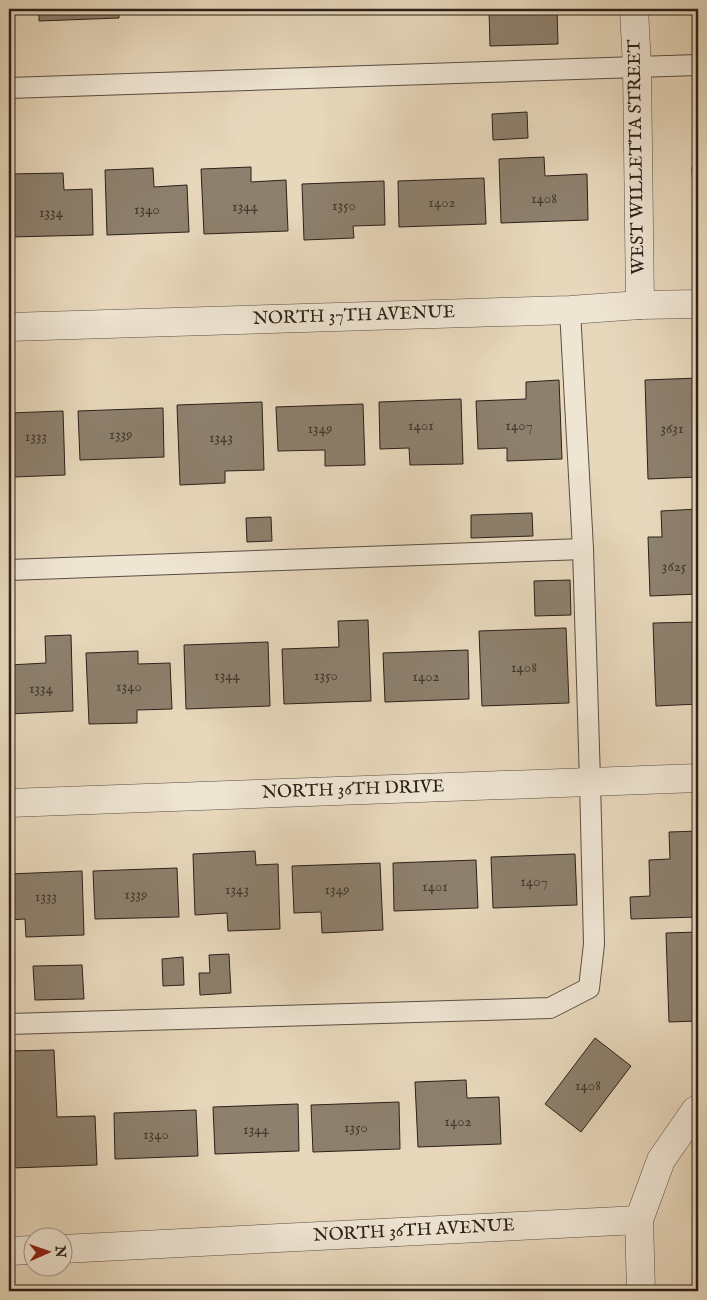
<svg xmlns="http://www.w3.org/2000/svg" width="707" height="1300" font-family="'IM FELL English',serif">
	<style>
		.building { fill: #8d806d; stroke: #2b2119 }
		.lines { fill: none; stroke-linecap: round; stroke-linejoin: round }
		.service-casing { stroke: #5a4e42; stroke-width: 22 }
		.minor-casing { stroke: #5a4e42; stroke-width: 29 }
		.service { stroke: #efe5d3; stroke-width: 20 }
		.minor { stroke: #efe5d3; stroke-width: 28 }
		.labels { text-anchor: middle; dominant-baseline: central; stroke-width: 4; stroke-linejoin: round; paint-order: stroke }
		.number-label { font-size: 15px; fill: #44392e }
		.street-label { font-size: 18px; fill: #2b2119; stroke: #efe5d3 }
	</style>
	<rect width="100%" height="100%" fill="#e7d7bb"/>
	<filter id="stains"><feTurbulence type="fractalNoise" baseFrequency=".004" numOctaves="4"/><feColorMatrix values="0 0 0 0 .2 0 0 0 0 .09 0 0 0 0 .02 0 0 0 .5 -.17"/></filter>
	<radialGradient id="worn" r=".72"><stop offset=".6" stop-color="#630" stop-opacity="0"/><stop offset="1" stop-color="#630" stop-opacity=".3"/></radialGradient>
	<g class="building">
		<path d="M 39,9 L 119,9 L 119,18 L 39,21 Z"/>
		<path d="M 270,9 L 317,9 L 317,10 L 271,11 Z"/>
		<path d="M 489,9 L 557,9 L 558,44 L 490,46 Z"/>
		<path d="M 527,112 L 528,138 L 493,140 L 492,114 Z"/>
		<path d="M 544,157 L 545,176 L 587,174 L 588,220 L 501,223 L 499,159 Z"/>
		<path d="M 251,167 L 251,182 L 286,180 L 288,231 L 204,234 L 201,169 Z"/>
		<path d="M 692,167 L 698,167 L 698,218 L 694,218 Z"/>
		<path d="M 153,168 L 154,187 L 187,185 L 189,232 L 107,235 L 105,170 Z"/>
		<path d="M 63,173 L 64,190 L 92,189 L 93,235 L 9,237 L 9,174 Z"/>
		<path d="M 484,178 L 486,224 L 399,227 L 398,181 Z"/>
		<path d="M 384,181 L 385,225 L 353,226 L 354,238 L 304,240 L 302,184 Z"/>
		<path d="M 698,378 L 698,477 L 648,479 L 645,380 Z"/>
		<path d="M 559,380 L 562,459 L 507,461 L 507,448 L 478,449 L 476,401 L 526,399 L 526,382 Z"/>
		<path d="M 461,399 L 463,464 L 410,465 L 409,448 L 380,449 L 379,402 Z"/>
		<path d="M 262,402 L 264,470 L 225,471 L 225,483 L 180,485 L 177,405 Z"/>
		<path d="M 363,404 L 365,465 L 325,466 L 325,450 L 278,451 L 276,407 Z"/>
		<path d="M 163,408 L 164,457 L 80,460 L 78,411 Z"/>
		<path d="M 63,411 L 65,475 L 14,477 L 13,459 L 9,459 L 9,413 Z"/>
		<path d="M 698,509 L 698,594 L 650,596 L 648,537 L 662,537 L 661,511 Z"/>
		<path d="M 532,513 L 533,536 L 471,538 L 471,515 Z"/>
		<path d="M 271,517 L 272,541 L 247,542 L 246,518 Z"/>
		<path d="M 570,580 L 571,615 L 535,616 L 534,581 Z"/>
		<path d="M 368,620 L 371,701 L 284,704 L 282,649 L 339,647 L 338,621 Z"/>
		<path d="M 698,622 L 698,704 L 656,706 L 653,623 Z"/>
		<path d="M 566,628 L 569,703 L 482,706 L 479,631 Z"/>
		<path d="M 71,635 L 73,711 L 9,714 L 9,665 L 46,663 L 45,636 Z"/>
		<path d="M 268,642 L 270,706 L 186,709 L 184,645 Z"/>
		<path d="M 468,650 L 469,699 L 385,702 L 383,653 Z"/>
		<path d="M 138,651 L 138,664 L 170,663 L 172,709 L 137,710 L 137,723 L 89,724 L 86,653 Z"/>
		<path d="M 698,831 L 698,917 L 631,919 L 630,897 L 650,896 L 649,860 L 670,859 L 669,832 Z"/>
		<path d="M 255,851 L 256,865 L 278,864 L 280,929 L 228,931 L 227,913 L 195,915 L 193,854 Z"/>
		<path d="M 575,854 L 577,905 L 493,908 L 491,857 Z"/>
		<path d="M 476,860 L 478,908 L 394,911 L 393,863 Z"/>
		<path d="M 380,863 L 383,930 L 322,933 L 321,912 L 294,913 L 292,866 Z"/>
		<path d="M 177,868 L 179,917 L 95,919 L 93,871 Z"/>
		<path d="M 82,871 L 84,935 L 26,937 L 25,919 L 9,920 L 9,874 Z"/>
		<path d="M 698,932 L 698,1021 L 669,1022 L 666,933 Z"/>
		<path d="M 229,954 L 231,993 L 200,995 L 199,973 L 210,973 L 209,955 Z"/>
		<path d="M 183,957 L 184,985 L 163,986 L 162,959 Z"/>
		<path d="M 82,965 L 84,999 L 35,1000 L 33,966 Z"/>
		<path d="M 595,1038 L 631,1066 L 581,1132 L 545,1104 Z"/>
		<path d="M 54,1050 L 57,1117 L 95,1116 L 97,1165 L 12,1168 L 10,1095 L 11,1095 L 10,1051 Z"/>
		<path d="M 466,1080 L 467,1098 L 499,1097 L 501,1144 L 418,1147 L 415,1082 Z"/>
		<path d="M 399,1102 L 400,1149 L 313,1152 L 311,1105 Z"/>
		<path d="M 298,1104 L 299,1151 L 215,1154 L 213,1107 Z"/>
		<path d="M 196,1110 L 198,1156 L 115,1159 L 114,1113 Z"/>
	</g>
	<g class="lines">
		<defs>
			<g id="service">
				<path d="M 9,88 L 698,65"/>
				<path d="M 9,570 L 583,549"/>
				<path d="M 9,1024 L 550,1008 L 589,988 L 594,944 L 590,781 L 583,549 L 570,310"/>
			</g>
			<g id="minor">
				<path d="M 634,9 L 637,67 L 640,305"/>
				<path d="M 9,327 L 570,310 L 640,305 L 698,304"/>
				<path d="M 9,803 L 698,778"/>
				<path d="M 62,1249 L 639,1220"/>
				<path d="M 9,1251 L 32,1250"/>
				<path d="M 641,1291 L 639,1220 L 661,1160 L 695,1111 L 698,1109"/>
			</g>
		</defs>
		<use href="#service" class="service-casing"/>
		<use href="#minor" class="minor-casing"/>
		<use href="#service" class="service"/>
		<use href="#minor" class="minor"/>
	</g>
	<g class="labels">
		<g class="number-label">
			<text x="544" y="198">1408</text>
			<text x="442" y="202">1402</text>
			<text x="344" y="205">1350</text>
			<text x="245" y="206">1344</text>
			<text x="147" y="209">1340</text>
			<text x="51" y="212">1334</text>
			<text x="421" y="425">1401</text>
			<text x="519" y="425">1407</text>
			<text x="320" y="428">1349</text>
			<text x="672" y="428">3631</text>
			<text x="121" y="434">1339</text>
			<text x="36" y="436">1333</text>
			<text x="221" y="437">1343</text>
			<text x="674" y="566">3625</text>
			<text x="524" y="667">1408</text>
			<text x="227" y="675">1344</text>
			<text x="326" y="675">1350</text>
			<text x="426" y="676">1402</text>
			<text x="129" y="686">1340</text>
			<text x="41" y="688">1334</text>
			<text x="534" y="881">1407</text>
			<text x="435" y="886">1401</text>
			<text x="237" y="889">1343</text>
			<text x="337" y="889">1349</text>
			<text x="136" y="894">1339</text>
			<text x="46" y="896">1333</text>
			<text x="588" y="1085">1408</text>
			<text x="458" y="1121">1402</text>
			<text x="356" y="1127">1350</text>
			<text x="256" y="1129">1344</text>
			<text x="156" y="1134">1340</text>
		</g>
		<g class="street-label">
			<text transform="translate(637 157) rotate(-91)">WEST WILLETTA STREET</text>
			<text transform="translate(354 316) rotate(-2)">NORTH 37TH AVENUE</text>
			<text transform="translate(353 790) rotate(-2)">NORTH 36TH DRIVE</text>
			<text transform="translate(414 1231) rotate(-3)">NORTH 36TH AVENUE</text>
		</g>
	</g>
	<rect width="707" height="1300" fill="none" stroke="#e7d7bb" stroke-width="30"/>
	<rect x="10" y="10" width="687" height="1280" fill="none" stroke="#2b2119" stroke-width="2.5"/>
	<rect x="15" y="15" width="677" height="1270" fill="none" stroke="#2b2119"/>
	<g transform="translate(48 1252) rotate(88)"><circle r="24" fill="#efe5d3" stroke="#a19789"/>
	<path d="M0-4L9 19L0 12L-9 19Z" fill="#8f2418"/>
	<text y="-8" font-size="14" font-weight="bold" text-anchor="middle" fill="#2b2119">N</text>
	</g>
	<rect width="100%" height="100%" filter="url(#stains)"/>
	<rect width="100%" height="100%" fill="url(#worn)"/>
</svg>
